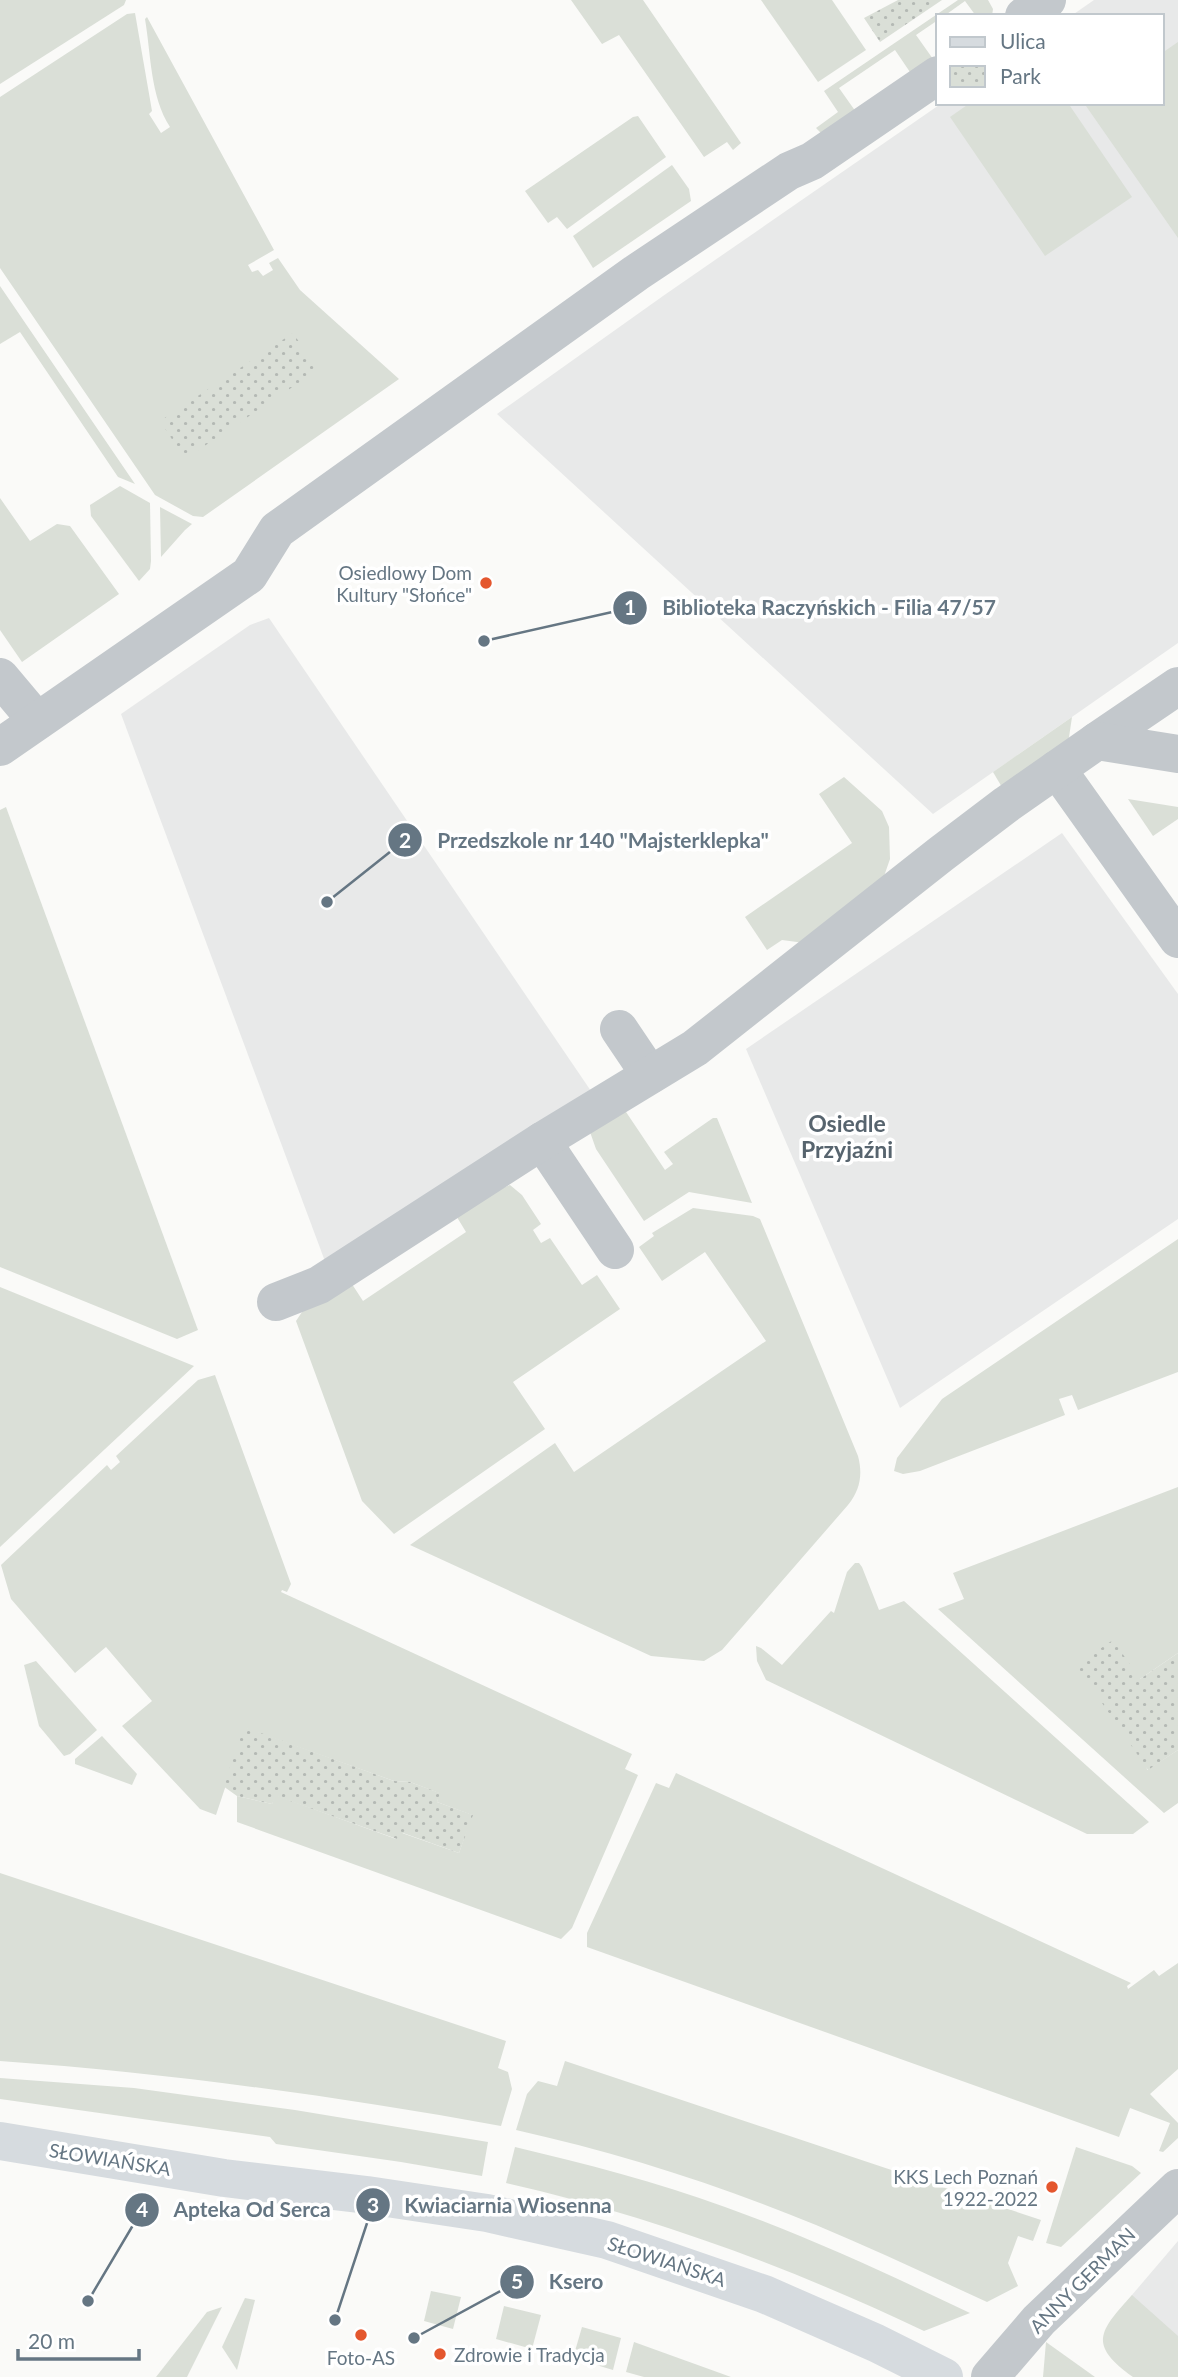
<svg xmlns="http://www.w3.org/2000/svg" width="1178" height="2377" font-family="Lato,sans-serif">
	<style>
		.built { fill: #e8e9e9 }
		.grass { fill: #dadfd7 }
		.park { fill: url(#park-dots) }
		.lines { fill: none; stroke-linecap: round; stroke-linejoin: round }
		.street { stroke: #c3c8cc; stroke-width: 38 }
		.secondary { stroke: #d6dbdf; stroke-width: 38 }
		.poi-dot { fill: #e4572e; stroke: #fff; stroke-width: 2.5 }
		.labels { text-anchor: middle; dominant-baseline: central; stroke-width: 7; stroke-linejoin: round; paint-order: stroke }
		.poi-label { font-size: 19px; fill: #657683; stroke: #fff; text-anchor: end }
		.street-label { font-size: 19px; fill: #657683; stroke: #fff }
		.quarter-label { font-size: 23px; font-weight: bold; fill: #57646e; stroke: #fff }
		.leader { fill: none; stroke: #657683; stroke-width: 2.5 }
		.callout-dot { fill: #657683; stroke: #fff; stroke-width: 2.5 }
		.mark-label { font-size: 21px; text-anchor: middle; font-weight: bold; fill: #fff }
		.callout-label { font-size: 21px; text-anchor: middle; font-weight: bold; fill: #657683; stroke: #fff; stroke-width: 7; stroke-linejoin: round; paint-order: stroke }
	</style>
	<defs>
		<pattern id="park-dots" width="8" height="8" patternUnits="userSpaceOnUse" patternTransform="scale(1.75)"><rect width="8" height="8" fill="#dadfd7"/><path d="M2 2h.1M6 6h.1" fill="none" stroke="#b4b9b4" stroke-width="1.8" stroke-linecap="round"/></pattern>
	</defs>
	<rect width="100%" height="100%" fill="#fafaf8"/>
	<g class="built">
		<path d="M 1094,0 L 1178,0 L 1178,643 L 933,814 L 497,414 L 663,296 L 942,103 L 1162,103 L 1162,16 L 1071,16 Z"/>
		<path d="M 269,618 L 591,1091 L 326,1264 L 121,714 L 250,625 Z"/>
		<path d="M 1062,833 L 1178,994 L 1178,1219 L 900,1408 L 746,1049 Z"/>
		<path d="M 1178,2241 L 1178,2377 L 1107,2331 L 1132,2295 Z"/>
	</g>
	<g class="grass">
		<path d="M 0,0 L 126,0 L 124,5 L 0,84 Z"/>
		<path d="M 571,0 L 643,0 L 741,143 L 733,150 L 727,142 L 704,157 L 619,35 L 602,44 Z"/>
		<path d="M 761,0 L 832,0 L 866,50 L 818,82 Z"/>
		<path d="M 958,0 L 988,0 L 993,9 L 992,16 L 976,16 L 965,1 L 944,16 L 938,16 L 938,20 L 916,35 L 933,59 L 912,75 L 895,50 L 839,88 L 856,112 L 822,134 L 816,128 L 838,112 L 824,91 Z"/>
		<path d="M 135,13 L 152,111 L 149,114 L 161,133 L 170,127 C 150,96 151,54 145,19 L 147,17 L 274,250 L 248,265 L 252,272 L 258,270 L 263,276 L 273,270 L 269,263 L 278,258 L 300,290 L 399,379 L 203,517 L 193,516 L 155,495 L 0,268 L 0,97 L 127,14 Z"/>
		<path d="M 1178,42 L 1178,238 L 1086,106 L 1089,103 L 1162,103 L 1162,53 Z"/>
		<path d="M 970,103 L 1068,103 L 1132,197 L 1045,256 L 950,117 Z"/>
		<path d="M 638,116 L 666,157 L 567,229 L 557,217 L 548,223 L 525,191 L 633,117 Z"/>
		<path d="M 672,165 L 689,189 L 691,201 L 593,268 L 573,236 Z"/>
		<path d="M 0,286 L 135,484 L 118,477 L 20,332 L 0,344 Z"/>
		<path d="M 120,486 L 150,503 L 151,561 L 150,569 L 139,581 L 91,516 L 90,505 Z"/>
		<path d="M 0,498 L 30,541 L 57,524 L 70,526 L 119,594 L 22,662 L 0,630 Z"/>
		<path d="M 160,507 L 192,524 L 185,530 L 161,557 Z"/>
		<path d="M 1072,717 L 1068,744 L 1003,789 L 993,772 Z"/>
		<path d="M 844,777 L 882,811 L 889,827 L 890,859 L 882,882 L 812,944 L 782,940 L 767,950 L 745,917 L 852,843 L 819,794 Z"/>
		<path d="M 1128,799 L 1178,807 L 1178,819 L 1153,836 Z"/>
		<path d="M 6,807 L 198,1330 L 177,1339 L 0,1267 L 0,810 Z"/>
		<path d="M 622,1106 L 665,1170 L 673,1164 L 664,1152 L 713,1118 L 717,1118 L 752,1203 L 689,1192 L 644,1221 L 596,1149 L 590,1132 Z"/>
		<path d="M 510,1185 L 522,1195 L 541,1224 L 533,1230 L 541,1243 L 550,1238 L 582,1285 L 597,1275 L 620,1309 L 513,1382 L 545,1429 L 394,1534 L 362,1501 L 296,1321 L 302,1312 L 348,1278 L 363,1301 L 466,1232 L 452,1209 Z"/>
		<path d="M 693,1208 L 753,1216 L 760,1219 L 858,1456 C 863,1475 860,1490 848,1505 L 722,1650 L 704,1661 L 651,1656 L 410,1545 L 555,1443 L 574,1472 L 766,1341 L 705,1252 L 662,1281 L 639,1247 L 654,1236 L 652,1233 Z"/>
		<path d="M 1178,1239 L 1178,1372 L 1078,1410 L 1072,1395 L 1059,1399 L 1065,1415 L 920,1471 L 903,1474 L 894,1471 L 897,1458 L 942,1399 Z"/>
		<path d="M 0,1287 L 194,1366 L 0,1547 Z"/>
		<path d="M 215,1375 L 291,1584 L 287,1592 L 282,1590 L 281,1592 L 632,1754 L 625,1769 L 638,1775 L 572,1928 L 561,1939 L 237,1822 L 237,1796 L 272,1804 L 275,1795 L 396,1839 L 402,1833 L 459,1853 L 472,1815 L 437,1802 L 439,1793 L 410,1782 L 394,1781 L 245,1728 L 216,1815 L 200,1809 L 122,1726 L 152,1701 L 106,1647 L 75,1673 L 11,1599 L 1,1565 L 107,1465 L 111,1470 L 120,1462 L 116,1456 L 198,1380 Z"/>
		<path d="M 1178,1487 L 1178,1653 L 1140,1679 L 1147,1770 L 1178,1750 L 1178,1803 L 1164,1813 L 938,1609 L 964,1599 L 953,1573 Z"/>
		<path d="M 855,1563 L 859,1563 L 862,1567 L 879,1610 L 904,1601 L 1149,1822 L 1133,1834 L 1087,1834 L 766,1680 L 757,1661 L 756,1646 L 761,1648 L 782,1665 L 831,1611 L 834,1613 L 847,1572 Z"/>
		<path d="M 36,1661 L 97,1730 L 70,1754 L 64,1756 L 39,1726 L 24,1665 Z"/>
		<path d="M 102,1736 L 137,1774 L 132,1785 L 75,1764 L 75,1759 Z"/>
		<path d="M 676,1773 L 1131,1983 L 1127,1986 L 1128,1989 L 1154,1970 L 1159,1976 L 1178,1963 L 1178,2069 L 1150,2094 L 1178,2123 L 1178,2138 L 1163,2152 L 1159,2151 L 1170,2123 L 1130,2108 L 1119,2137 L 587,1947 L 587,1933 L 656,1783 L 669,1788 Z"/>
		<path d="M 0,1873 L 506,2041 L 498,2068 L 508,2072 L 512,2089 L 501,2126 C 335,2096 168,2073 0,2061 Z"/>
		<path d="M 565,2061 L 1041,2220 L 1033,2241 L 1018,2236 L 1008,2263 L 1018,2286 L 987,2302 C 930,2276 874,2249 816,2225 C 719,2185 619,2153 516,2130 L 527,2094 L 538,2081 L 557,2086 Z"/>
		<path d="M 0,2078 L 134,2088 L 295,2110 L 488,2142 L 482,2176 L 401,2162 L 276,2144 L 270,2137 L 0,2099 Z"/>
		<path d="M 515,2147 C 586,2164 657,2182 725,2207 C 809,2237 890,2275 970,2313 L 924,2331 C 789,2267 652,2216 506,2183 Z"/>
		<path d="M 1076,2147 L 1132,2166 L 1141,2173 L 1061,2247 L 1046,2243 Z"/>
		<path d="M 431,2291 L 461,2297 L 453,2329 L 424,2321 Z"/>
		<path d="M 1132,2295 L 1178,2336 L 1178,2377 L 1133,2377 C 1087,2344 1100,2331 1132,2295 Z"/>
		<path d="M 245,2298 L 255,2300 L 237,2370 L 222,2347 Z"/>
		<path d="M 504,2306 L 541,2315 L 532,2349 L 496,2339 Z"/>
		<path d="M 222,2307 L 187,2377 L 156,2377 L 207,2312 Z"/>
		<path d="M 582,2327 L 621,2338 L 613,2370 L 573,2358 Z"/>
		<path d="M 634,2342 L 731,2377 L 644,2377 L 626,2372 Z"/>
		<path d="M 1046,2342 L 1095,2377 L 1043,2377 Z"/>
	</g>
	<g class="park">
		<path d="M 898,0 L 942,0 L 880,42 L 864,18 Z"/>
		<path d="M 293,333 L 318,370 L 185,459 L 160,421 Z"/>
		<path d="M 1113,1640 L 1140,1679 L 1178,1653 L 1178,1750 L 1148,1770 L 1076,1665 Z"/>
		<path d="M 244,1727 L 394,1781 L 410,1782 L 440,1793 L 437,1802 L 473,1815 L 459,1853 L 403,1833 L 397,1839 L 276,1796 L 272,1804 L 237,1796 L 223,1786 Z"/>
	</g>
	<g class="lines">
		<g class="street">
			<path d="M 1024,16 L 1047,0"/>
			<path d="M 0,677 L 37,721"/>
			<path d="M 1097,741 L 1178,686"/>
			<path d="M 0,747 L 249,575 L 277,530 L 636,273 L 789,171 L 812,161 L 938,75"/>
			<path d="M 1057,769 L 1178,939"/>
			<path d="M 619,1029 L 650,1075"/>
			<path d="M 542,1141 L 615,1250"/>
			<path d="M 276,1302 L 319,1285 L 542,1141 L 695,1048 L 941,854 L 1007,804 L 1097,741 L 1178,754"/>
			<path d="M 990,2377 L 1039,2320 L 1178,2188"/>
		</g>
		<path class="secondary" d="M 0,2141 L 224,2178 L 367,2195 L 487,2213 L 607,2240 L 764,2294 L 876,2343 L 944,2377"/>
	</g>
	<g class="poi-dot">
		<circle cx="486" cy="583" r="7"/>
		<circle cx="1052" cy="2187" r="7"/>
		<circle cx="361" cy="2335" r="7"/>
		<circle cx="440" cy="2354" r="7"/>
	</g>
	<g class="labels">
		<g class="poi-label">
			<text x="472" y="572">Osiedlowy Dom<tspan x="472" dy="22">Kultury "Słońce"</tspan></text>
			<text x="1038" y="2176">KKS Lech Poznań<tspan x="1038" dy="22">1922-2022</tspan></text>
			<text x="454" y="2354" text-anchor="start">Zdrowie i Tradycja</text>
			<text x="361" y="2357" text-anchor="middle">Foto-AS</text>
		</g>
		<g class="street-label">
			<text transform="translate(110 2159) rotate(9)">SŁOWIAŃSKA</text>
			<text transform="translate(667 2261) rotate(18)">SŁOWIAŃSKA</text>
			<text transform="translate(1082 2280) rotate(-45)">ANNY GERMAN</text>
		</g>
		<g class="quarter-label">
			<text x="847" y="1123">Osiedle<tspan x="847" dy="26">Przyjaźni</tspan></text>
		</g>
	</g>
	<path class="leader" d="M484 641L630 608M327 902L405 840M335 2320L373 2205M88 2301L142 2210M414 2338L517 2282"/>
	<g class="callout-dot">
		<circle cx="484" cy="641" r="7"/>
		<circle cx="327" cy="902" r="7"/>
		<circle cx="335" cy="2320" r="7"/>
		<circle cx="88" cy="2301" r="7"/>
		<circle cx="414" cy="2338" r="7"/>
		<circle cx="630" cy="608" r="18"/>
		<circle cx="405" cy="840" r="18"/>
		<circle cx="373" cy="2205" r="18"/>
		<circle cx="142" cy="2210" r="18"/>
		<circle cx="517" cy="2282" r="18"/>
	</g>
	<g class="mark-label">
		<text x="630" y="615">1</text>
		<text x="405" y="848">2</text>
		<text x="373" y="2213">3</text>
		<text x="142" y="2217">4</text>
		<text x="517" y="2289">5</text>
	</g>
	<g class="callout-label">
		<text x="829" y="615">Biblioteka Raczyńskich - Filia 47/57</text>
		<text x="603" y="848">Przedszkole nr 140 "Majsterklepka"</text>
		<text x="508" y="2213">Kwiaciarnia Wiosenna</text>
		<text x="252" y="2217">Apteka Od Serca</text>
		<text x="576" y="2289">Ksero</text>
	</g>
	<rect x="936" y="14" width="228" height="91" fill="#ffffff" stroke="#c1c8cd" stroke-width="2"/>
	<rect x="950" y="37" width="35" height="10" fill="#d6dbdf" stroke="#c1c8cd" stroke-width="2"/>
	<text x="1000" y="49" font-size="21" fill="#657683">Ulica</text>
	<rect x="950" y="66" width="35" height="21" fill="url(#park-dots)" stroke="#c1c8cd" stroke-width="2"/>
	<text x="1000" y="84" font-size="21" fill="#657683">Park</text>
	<path d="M18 2349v10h121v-10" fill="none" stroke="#657683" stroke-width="3.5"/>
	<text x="28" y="2349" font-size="21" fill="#657683" stroke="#ffffff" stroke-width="5" paint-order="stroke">20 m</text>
</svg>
